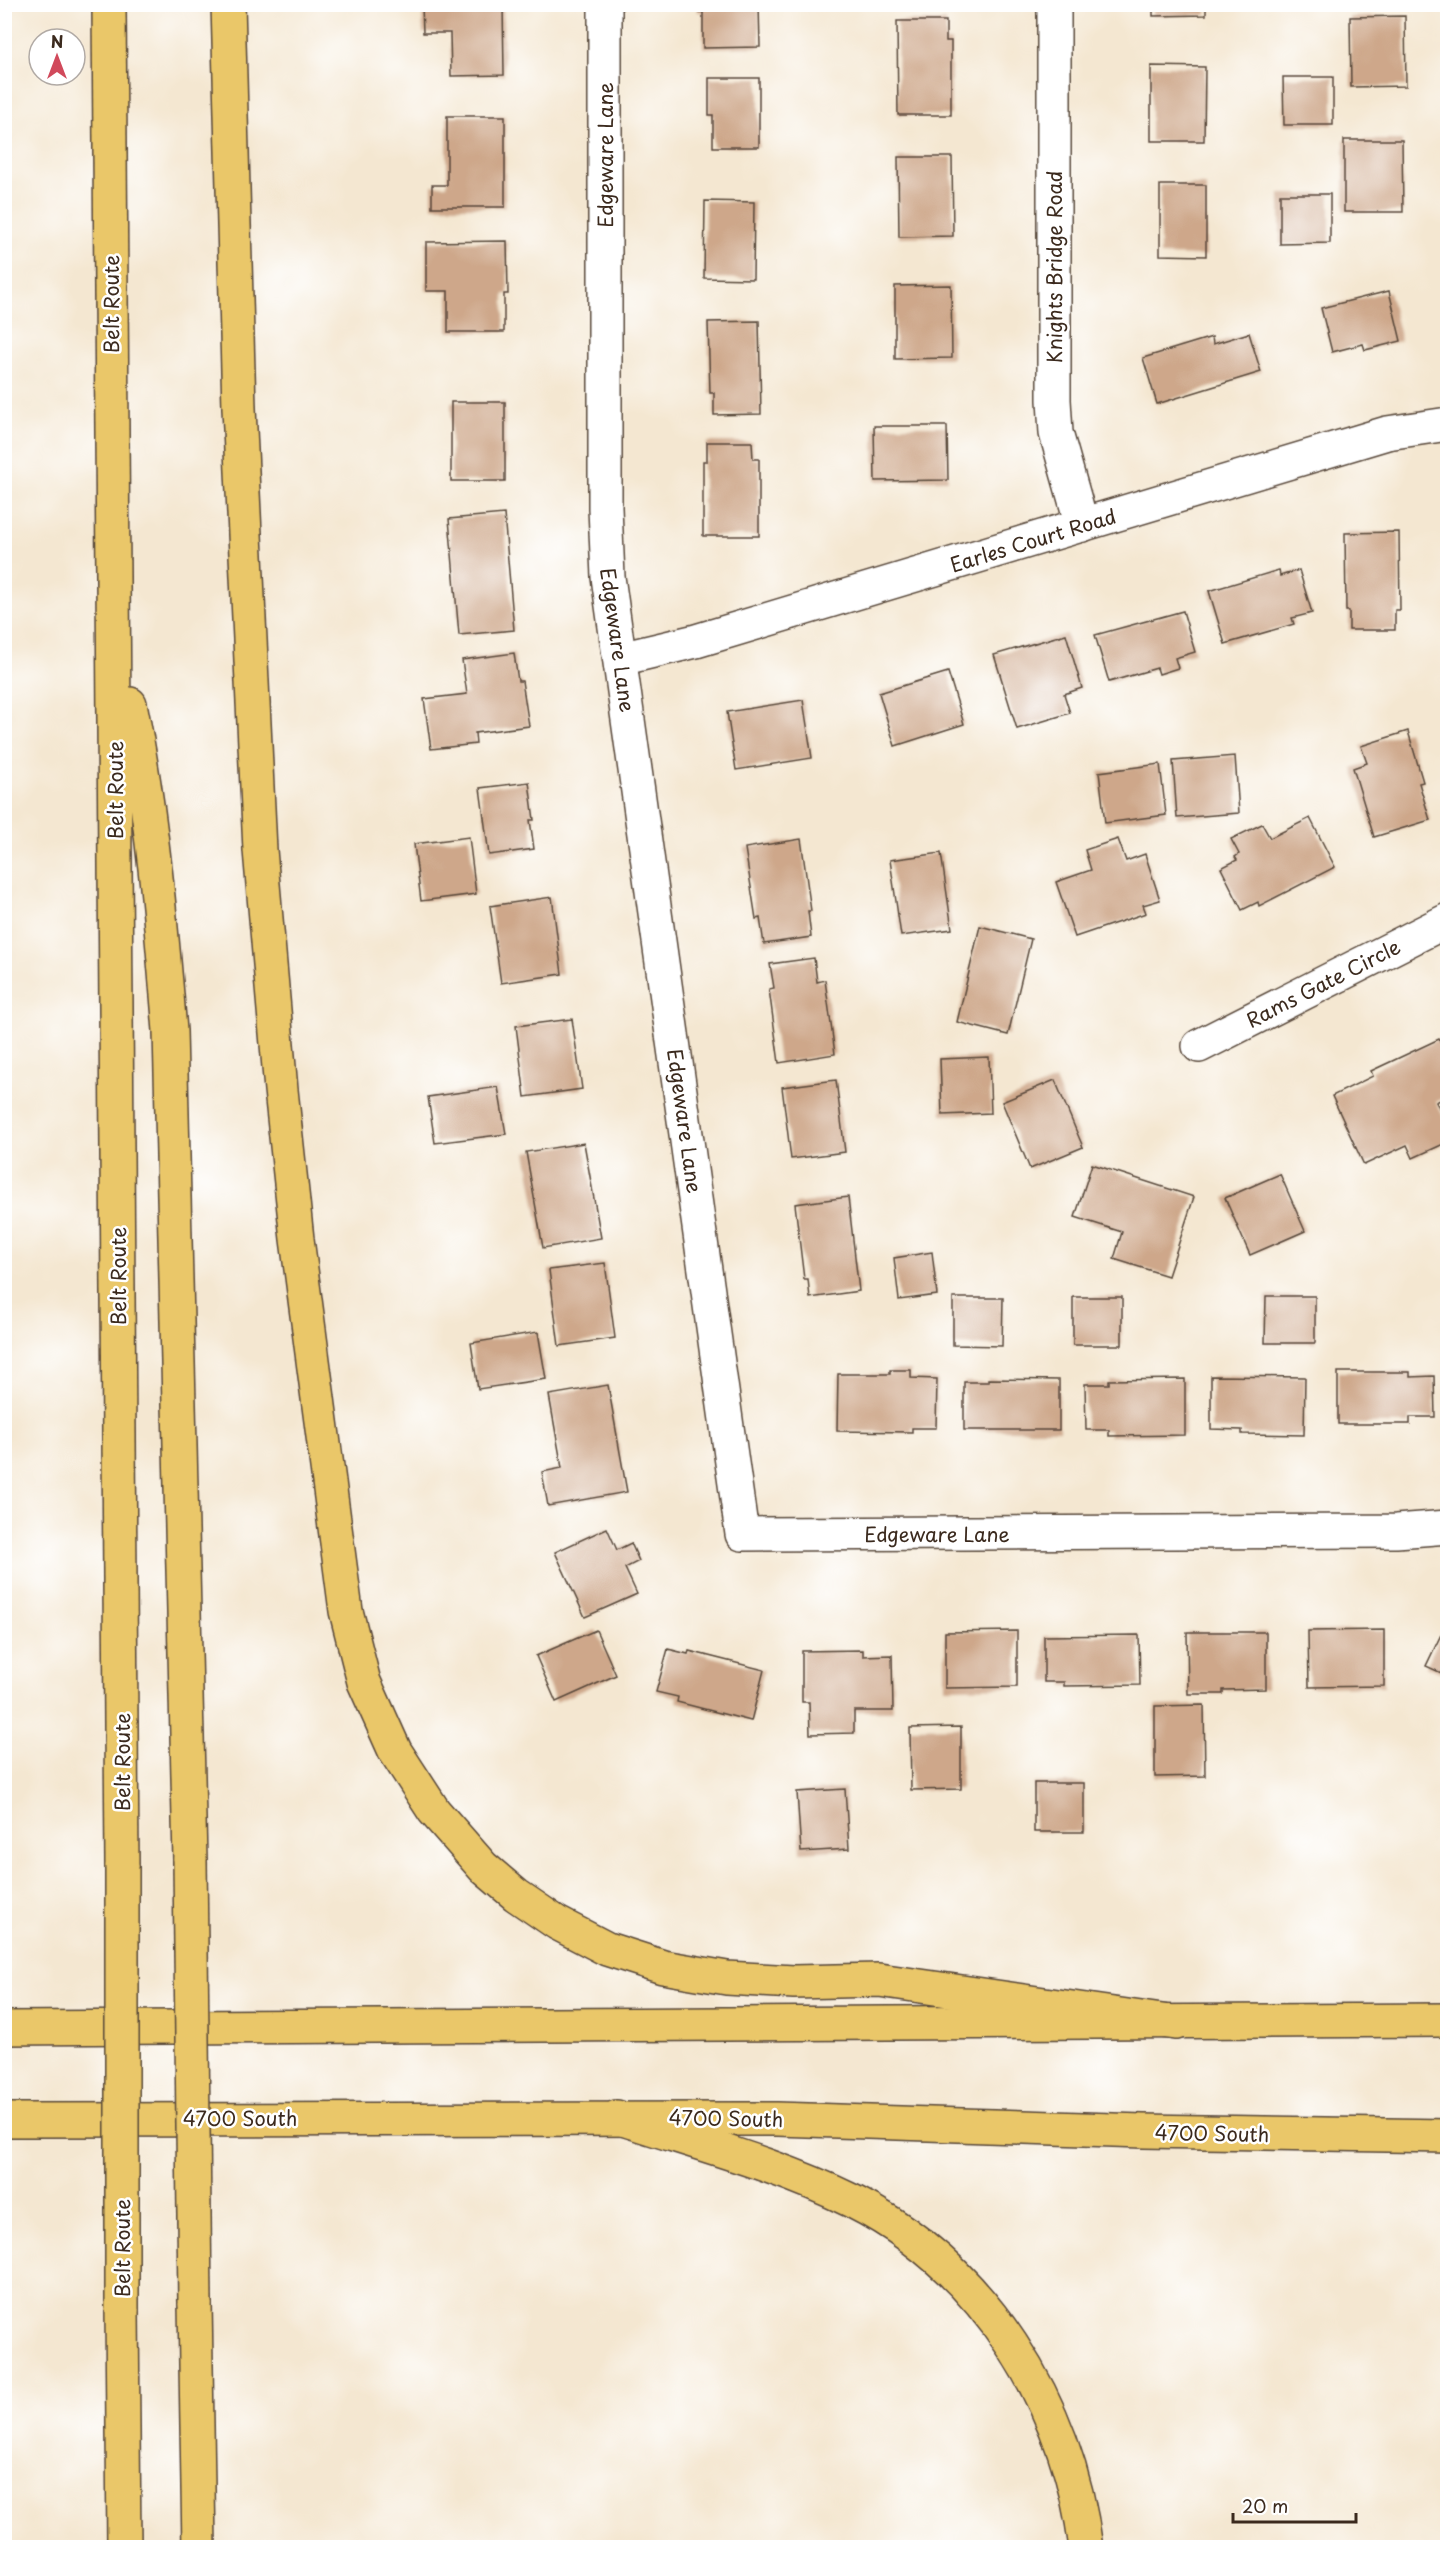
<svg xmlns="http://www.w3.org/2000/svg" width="1452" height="2552" font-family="'Playpen Sans',sans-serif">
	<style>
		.building { fill: #cea78a }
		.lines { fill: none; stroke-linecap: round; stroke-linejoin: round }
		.street-casing { stroke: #574639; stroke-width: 36 }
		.primary-casing { stroke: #574639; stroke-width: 36 }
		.highway-casing { stroke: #574639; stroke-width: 36 }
		.street { stroke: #fff; stroke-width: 33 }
		.primary { stroke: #eac769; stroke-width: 33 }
		.highway { stroke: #eac769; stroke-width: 33 }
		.highway-bridge-casing { stroke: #574639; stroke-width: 36; stroke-linecap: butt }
		.highway-bridge { stroke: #eac769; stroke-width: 33 }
		.labels { text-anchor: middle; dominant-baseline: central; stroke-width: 5; stroke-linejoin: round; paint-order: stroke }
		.street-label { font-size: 20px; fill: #3b2a1e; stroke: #fff }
	</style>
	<rect width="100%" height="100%" fill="#fff"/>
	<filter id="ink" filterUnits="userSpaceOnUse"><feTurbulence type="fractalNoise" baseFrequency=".0167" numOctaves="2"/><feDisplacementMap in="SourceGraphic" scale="12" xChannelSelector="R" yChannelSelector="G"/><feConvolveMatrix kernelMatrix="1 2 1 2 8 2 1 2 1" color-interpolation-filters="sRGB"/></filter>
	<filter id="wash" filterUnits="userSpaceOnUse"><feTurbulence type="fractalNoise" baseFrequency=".008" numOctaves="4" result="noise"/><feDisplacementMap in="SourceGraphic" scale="24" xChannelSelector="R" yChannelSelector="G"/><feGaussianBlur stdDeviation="1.35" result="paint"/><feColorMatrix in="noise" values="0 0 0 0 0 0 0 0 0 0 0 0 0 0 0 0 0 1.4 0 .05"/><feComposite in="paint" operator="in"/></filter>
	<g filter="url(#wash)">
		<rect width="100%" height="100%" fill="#f4e7d1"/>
		<g id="blocks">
			<g class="building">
				<path d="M 422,4 L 503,4 L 504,75 L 451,76 L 450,33 L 423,33 Z"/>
				<path d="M 697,4 L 759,4 L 760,47 L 703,48 L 703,12 L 698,12 Z"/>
				<path d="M 1153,4 L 1206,4 L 1206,15 L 1153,16 Z"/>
				<path d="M 1405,16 L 1406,86 L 1351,87 L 1350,17 Z"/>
				<path d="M 897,21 L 946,21 L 946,41 L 951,41 L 951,115 L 898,115 Z"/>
				<path d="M 1151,66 L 1205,67 L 1204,141 L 1151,141 Z"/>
				<path d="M 1283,77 L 1333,77 L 1333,125 L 1284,125 Z"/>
				<path d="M 709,78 L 759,78 L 759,147 L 713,147 L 713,115 L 709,115 Z"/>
				<path d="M 447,116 L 505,116 L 505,207 L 432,207 L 432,185 L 447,185 Z"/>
				<path d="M 1344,140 L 1402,140 L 1403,212 L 1344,212 Z"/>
				<path d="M 898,157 L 952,157 L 953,236 L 899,237 Z"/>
				<path d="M 1160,185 L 1206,185 L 1206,256 L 1160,255 Z"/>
				<path d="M 1280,194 L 1330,194 L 1330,243 L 1280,244 Z"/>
				<path d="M 705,201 L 754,202 L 753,279 L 704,278 Z"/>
				<path d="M 507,241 L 508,294 L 504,294 L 504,332 L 448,332 L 448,291 L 426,291 L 426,242 Z"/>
				<path d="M 951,285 L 952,358 L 895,359 L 895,286 Z"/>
				<path d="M 1389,291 L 1401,341 L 1365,350 L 1363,344 L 1332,352 L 1321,308 Z"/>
				<path d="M 759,321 L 761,414 L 714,415 L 714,393 L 710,393 L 708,322 Z"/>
				<path d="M 1249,333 L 1261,372 L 1157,404 L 1143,358 L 1212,337 L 1213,344 Z"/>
				<rect x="451" y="402" width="54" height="79"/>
				<path d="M 874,426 L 947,426 L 948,480 L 875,481 Z"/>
				<path d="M 707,442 L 752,442 L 753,459 L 759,459 L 759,536 L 703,536 L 703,461 L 707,461 Z"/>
				<path d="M 504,514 L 514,630 L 459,635 L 449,519 Z"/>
				<path d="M 1399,532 L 1400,610 L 1395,610 L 1395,630 L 1349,630 L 1349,611 L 1346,611 L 1345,533 Z"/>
				<path d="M 1279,570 L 1280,576 L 1299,570 L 1312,613 L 1292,618 L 1294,624 L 1225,644 L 1209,591 Z"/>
				<path d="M 1183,611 L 1195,652 L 1175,658 L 1178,668 L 1159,674 L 1157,668 L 1109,682 L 1095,635 Z"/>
				<path d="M 1066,634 L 1082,688 L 1064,694 L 1070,713 L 1017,729 L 994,655 Z"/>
				<path d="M 514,653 L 518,681 L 522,681 L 529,726 L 475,733 L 476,744 L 431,749 L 424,699 L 467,694 L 462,660 Z"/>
				<path d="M 948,672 L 964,724 L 895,746 L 879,693 Z"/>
				<path d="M 803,700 L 812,758 L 736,770 L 727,712 Z"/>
				<path d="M 1408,731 L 1423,782 L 1419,783 L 1430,820 L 1374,837 L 1353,768 L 1367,763 L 1361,746 Z"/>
				<path d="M 1235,756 L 1239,813 L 1177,818 L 1173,761 Z"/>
				<path d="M 1160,764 L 1166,815 L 1105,823 L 1099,772 Z"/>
				<path d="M 529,782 L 534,820 L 530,820 L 534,849 L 489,855 L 480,788 Z"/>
				<path d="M 1310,818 L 1335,867 L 1259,906 L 1258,902 L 1242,910 L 1221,868 L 1237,860 L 1235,857 L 1239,854 L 1231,839 L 1262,824 L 1270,838 Z"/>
				<path d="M 469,837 L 476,894 L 421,901 L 414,844 Z"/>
				<path d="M 801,839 L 811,911 L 808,911 L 811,937 L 764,944 L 760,918 L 756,919 L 745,848 Z"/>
				<path d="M 1118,839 L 1126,861 L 1145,854 L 1160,900 L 1143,905 L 1146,913 L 1075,937 L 1056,882 L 1091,870 L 1085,850 Z"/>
				<path d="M 941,853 L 952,929 L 901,936 L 890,860 Z"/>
				<path d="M 552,897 L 562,974 L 501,983 L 490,906 Z"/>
				<path d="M 980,926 L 1031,939 L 1008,1035 L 957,1022 Z"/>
				<path d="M 814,958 L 817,982 L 825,980 L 835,1054 L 779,1063 L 769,989 L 774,988 L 770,964 Z"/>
				<path d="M 572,1019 L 582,1089 L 525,1097 L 516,1026 Z"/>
				<path d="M 1439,1039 L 1448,1056 L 1448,1096 L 1436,1102 L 1448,1125 L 1448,1142 L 1413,1158 L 1407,1145 L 1364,1165 L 1332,1096 L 1373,1076 L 1371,1071 Z"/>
				<path d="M 989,1057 L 991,1113 L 942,1115 L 940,1059 Z"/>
				<path d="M 836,1080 L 845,1152 L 791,1159 L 782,1087 Z"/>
				<path d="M 1055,1080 L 1083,1147 L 1030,1169 L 1002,1102 Z"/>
				<path d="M 498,1087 L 506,1134 L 435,1143 L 428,1097 Z"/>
				<path d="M 584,1143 L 601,1238 L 543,1248 L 526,1152 Z"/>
				<path d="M 1092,1164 L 1194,1197 L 1168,1276 L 1114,1259 L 1122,1232 L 1075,1217 Z"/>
				<path d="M 1280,1174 L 1305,1231 L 1250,1255 L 1225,1198 Z"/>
				<path d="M 848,1197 L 859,1291 L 810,1298 L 808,1279 L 804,1279 L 795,1204 Z"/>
				<path d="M 932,1252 L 937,1295 L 899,1300 L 894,1258 Z"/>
				<path d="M 605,1263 L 615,1338 L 559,1346 L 549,1270 Z"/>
				<path d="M 1266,1296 L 1315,1296 L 1315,1343 L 1265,1343 Z"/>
				<rect x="1073" y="1297" width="49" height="48"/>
				<path d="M 953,1298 L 1003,1298 L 1002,1346 L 953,1345 Z"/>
				<path d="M 538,1332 L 546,1379 L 478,1389 L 471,1343 Z"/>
				<path d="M 890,1370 L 911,1370 L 911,1378 L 937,1379 L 936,1428 L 912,1428 L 912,1432 L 837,1431 L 838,1374 L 890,1374 Z"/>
				<path d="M 1338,1372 L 1410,1372 L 1410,1377 L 1434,1376 L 1435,1417 L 1410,1417 L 1410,1424 L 1338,1424 Z"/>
				<path d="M 1211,1376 L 1305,1377 L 1304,1435 L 1242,1434 L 1242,1430 L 1211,1429 Z"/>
				<path d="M 988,1379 L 1059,1380 L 1059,1430 L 964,1430 L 964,1382 L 988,1382 Z"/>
				<path d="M 1185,1379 L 1185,1435 L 1109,1436 L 1109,1430 L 1086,1430 L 1085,1384 L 1109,1384 L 1109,1380 Z"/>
				<path d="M 608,1385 L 627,1492 L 548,1506 L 542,1472 L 562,1468 L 549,1395 Z"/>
				<path d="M 607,1528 L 617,1550 L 631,1543 L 639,1561 L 625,1568 L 637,1594 L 585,1617 L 555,1552 Z"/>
				<path d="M 1448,1620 L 1448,1676 L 1426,1666 Z"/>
				<path d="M 596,1630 L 616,1675 L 556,1702 L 536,1656 Z"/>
				<path d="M 1384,1630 L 1384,1686 L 1309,1687 L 1308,1631 Z"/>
				<path d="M 1017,1631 L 1017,1687 L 945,1688 L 945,1632 Z"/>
				<path d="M 1187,1632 L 1266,1632 L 1266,1689 L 1223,1690 L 1223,1694 L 1188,1694 Z"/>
				<path d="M 1139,1635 L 1140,1685 L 1064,1686 L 1064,1682 L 1044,1682 L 1044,1636 Z"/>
				<path d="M 668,1649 L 688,1654 L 689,1651 L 764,1670 L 751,1721 L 677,1702 L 678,1697 L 656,1692 Z"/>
				<path d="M 863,1650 L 863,1656 L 892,1655 L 893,1711 L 854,1711 L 854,1733 L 810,1734 L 809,1702 L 802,1702 L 802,1651 Z"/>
				<path d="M 1204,1705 L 1205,1776 L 1155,1777 L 1155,1706 Z"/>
				<path d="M 961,1727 L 961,1789 L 911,1790 L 910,1728 Z"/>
				<rect x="1034" y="1783" width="50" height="49"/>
				<path d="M 845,1789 L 849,1849 L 801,1852 L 797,1792 Z"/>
			</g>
		</g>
	</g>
	<g filter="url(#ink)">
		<use href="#blocks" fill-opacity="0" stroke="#574639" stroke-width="1.5"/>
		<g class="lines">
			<defs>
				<g id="street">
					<path d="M 605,4 L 605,508 L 608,577 L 742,1534 L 1396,1531 L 1448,1527"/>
					<path d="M 1054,4 L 1054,400 L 1056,433 L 1082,525"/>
					<path d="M 620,659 L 696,641 L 1387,433 L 1448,424"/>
					<path d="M 1199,1046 L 1448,920"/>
				</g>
				<g id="primary">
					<path d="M 4,2028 L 1448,2020"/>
					<path d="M 4,2120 L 777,2119 L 1143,2131 L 1448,2136"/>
				</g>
				<g id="highway">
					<path d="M 109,4 L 122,1867"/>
					<path d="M 228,4 L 239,408 L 260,850 L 281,1090 L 297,1239 L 346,1611 L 364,1682 L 395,1751 L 434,1811 L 483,1867 L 516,1895 L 557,1923 L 607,1949 L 663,1967 L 727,1978 L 794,1982 L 879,1980 L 1176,2023"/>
					<path d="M 130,704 C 152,812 161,922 170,1031 L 190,1860"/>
					<path d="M 617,2117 C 695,2143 777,2164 852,2201 C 984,2267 1068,2403 1086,2548"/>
					<path d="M 195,2303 L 199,2548"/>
					<path d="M 122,2309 L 124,2548"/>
				</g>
			</defs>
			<use href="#street" class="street-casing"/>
			<use href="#primary" class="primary-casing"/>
			<use href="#highway" class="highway-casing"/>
			<use href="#street" class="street"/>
			<use href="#primary" class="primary"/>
			<use href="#highway" class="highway"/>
			<defs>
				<g id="highway-bridge">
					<path d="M 190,1860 L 195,2303"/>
					<path d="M 122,1867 L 122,2309"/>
				</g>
			</defs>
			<use href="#highway-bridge" class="highway-bridge-casing"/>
			<use href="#highway-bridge" class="highway-bridge"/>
		</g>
	</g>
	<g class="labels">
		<g class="street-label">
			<text transform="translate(605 155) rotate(-90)">Edgeware Lane</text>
			<text transform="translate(1054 267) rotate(-90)">Knights Bridge Road</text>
			<text transform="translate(111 304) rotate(-90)">Belt Route</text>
			<text transform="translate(1033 540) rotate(-17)">Earles Court Road</text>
			<text transform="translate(618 640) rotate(82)">Edgeware Lane</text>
			<text transform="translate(115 790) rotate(-90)">Belt Route</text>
			<text transform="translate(1323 983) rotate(-27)">Rams Gate Circle</text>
			<text transform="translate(685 1121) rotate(82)">Edgeware Lane</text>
			<text transform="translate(118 1276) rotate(-90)">Belt Route</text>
			<text x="937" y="1534">Edgeware Lane</text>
			<text transform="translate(122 1762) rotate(-90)">Belt Route</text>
			<text x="240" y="2118">4700 South</text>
			<text transform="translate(726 2118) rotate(1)">4700 South</text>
			<text transform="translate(1212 2133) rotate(1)">4700 South</text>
			<text transform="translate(122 2248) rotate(-90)">Belt Route</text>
		</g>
	</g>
	<rect width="1452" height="2552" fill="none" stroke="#fff" stroke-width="24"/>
	<g transform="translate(57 57)"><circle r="28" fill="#ffffff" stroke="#b1aaa5" stroke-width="1.5"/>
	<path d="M0-4.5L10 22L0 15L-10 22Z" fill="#d1495b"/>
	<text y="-9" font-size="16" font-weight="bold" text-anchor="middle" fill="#3b2a1e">N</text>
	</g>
	<path d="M1233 2513v9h123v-9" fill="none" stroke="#3b2a1e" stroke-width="3"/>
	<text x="1242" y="2513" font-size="18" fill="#3b2a1e" stroke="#ffffff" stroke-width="4.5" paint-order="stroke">20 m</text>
</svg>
